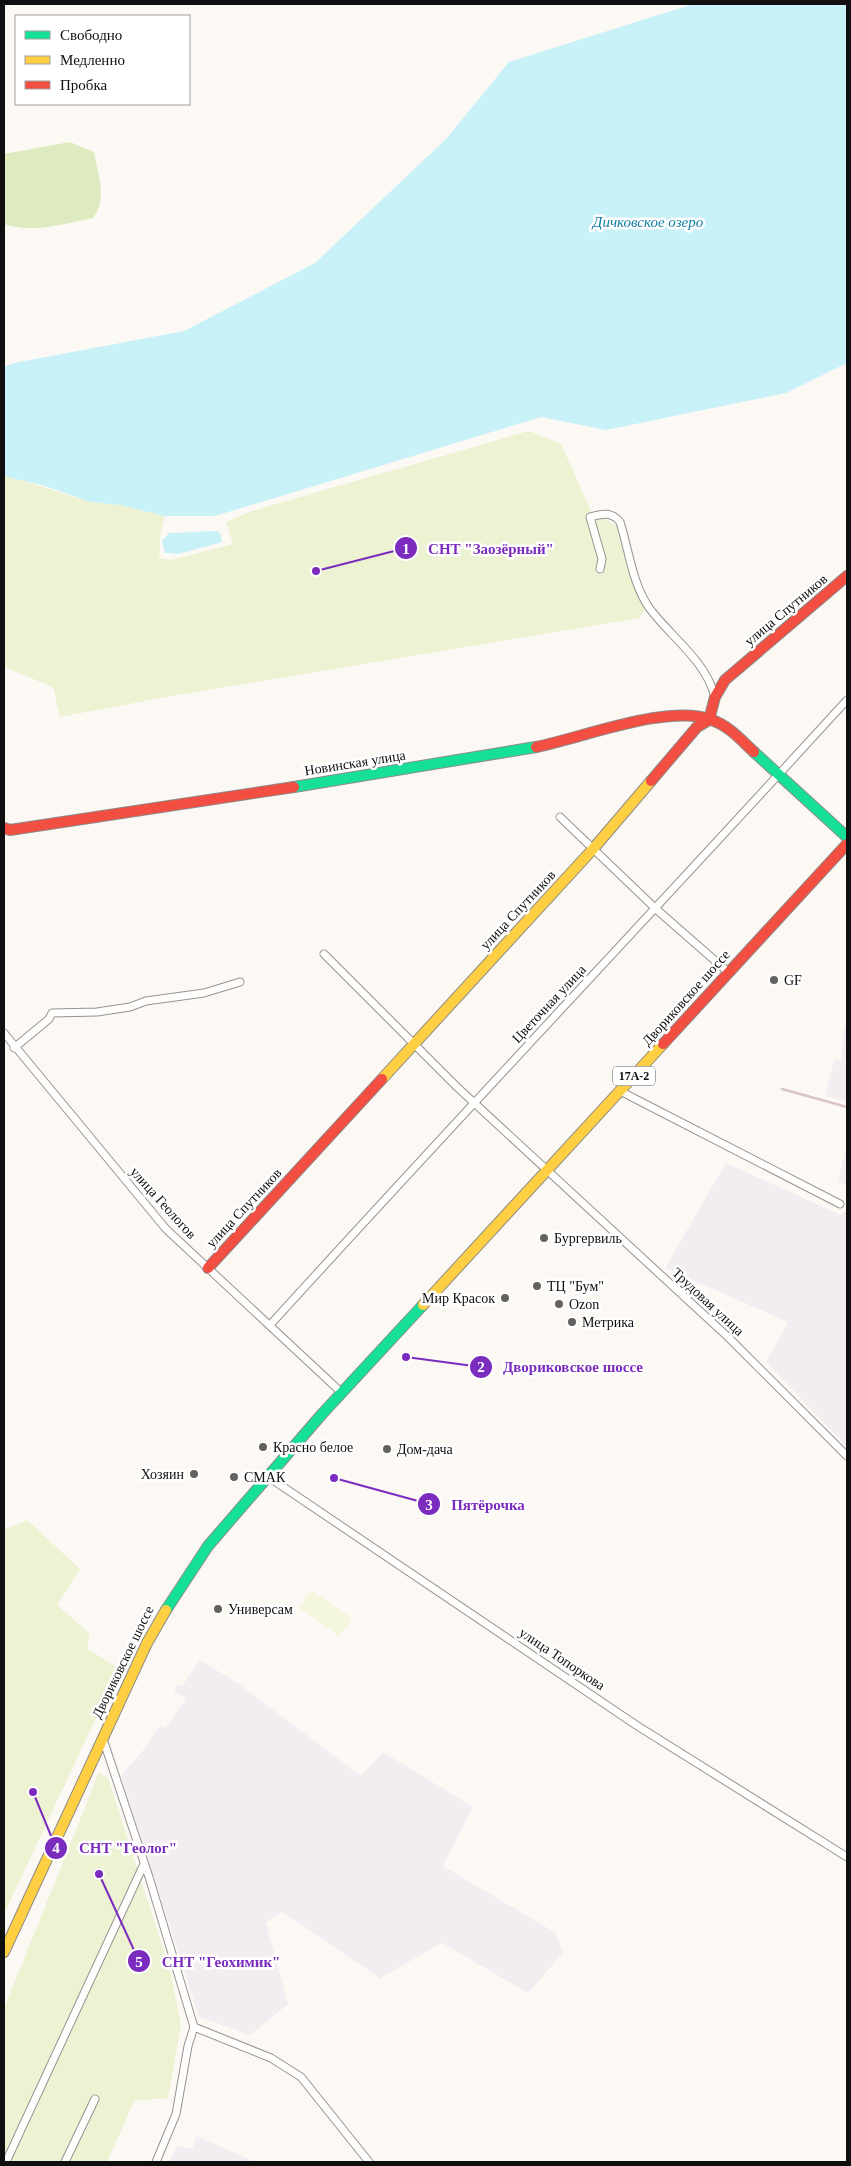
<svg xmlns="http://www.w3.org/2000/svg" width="851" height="2166" font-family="Georgia,serif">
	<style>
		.industrial { fill: #f3edf1 }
		.green { fill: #ecf2d2 }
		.forest { fill: #deebc0 }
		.pitch { fill: #f4f6dd }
		.water { fill: #c8f1f8 }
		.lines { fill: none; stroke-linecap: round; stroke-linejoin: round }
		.street-casing { stroke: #969492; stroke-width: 9 }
		.fast-casing { stroke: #8c8b89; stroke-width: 12 }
		.slow-casing { stroke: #8c8b89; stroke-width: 12 }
		.jam-casing { stroke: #8c8b89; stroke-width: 12 }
		.street { stroke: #fffefd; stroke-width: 7 }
		.fast { stroke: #16e098; stroke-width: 10 }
		.slow { stroke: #ffcf43; stroke-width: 10 }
		.jam { stroke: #f24e42; stroke-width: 10 }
		.rail { stroke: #dac4c9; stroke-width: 2.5 }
		.poi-dot { fill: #62615f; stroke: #fff; stroke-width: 2 }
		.labels { text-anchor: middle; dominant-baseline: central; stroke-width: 5; stroke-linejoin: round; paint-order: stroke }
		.shield { fill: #fff; stroke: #575757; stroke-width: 1 }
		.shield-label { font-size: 12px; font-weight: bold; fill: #0f0f0f }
		.street-label { font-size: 14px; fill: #0f0f0f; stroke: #fff }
		.poi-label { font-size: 14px; fill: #0f0f0f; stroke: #fff; text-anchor: start }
		.water-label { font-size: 15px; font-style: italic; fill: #0f7fa3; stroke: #fff }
		.leader { fill: none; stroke: #7b2cbf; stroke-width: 2 }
		.callout-dot { fill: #7b2cbf; stroke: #fff; stroke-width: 2 }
		.mark-label { font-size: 15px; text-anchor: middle; font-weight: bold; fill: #fff }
		.callout-label { font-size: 15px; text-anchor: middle; font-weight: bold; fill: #7b2cbf; stroke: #fff; stroke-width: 5; stroke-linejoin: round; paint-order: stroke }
	</style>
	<rect width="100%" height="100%" fill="#fcf9f4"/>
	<g class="industrial">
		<path d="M 844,1025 L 847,1027 L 847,1102 L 825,1096 L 834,1060 L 841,1061 Z"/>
		<path d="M 847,1144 L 847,1186 L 838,1181 Z"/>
		<path d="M 726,1163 L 841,1215 L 847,1210 L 847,1447 L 766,1362 L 788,1322 L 665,1268 Z"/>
		<path d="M 200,1660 L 239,1684 L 361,1776 L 383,1752 L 473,1807 L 443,1866 L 556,1933 L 563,1953 L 528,1993 L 442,1943 L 380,1978 L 282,1912 L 266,1923 L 288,2004 L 250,2035 L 199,2017 L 121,1775 L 146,1747 L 160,1725 L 166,1728 L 186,1698 L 174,1691 L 178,1684 L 182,1686 Z"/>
		<path d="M 197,2136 L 255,2162 L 169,2162 L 177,2146 L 192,2149 Z"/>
	</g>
	<g class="green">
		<path d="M 529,431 L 561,444 L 592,513 L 616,525 L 632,582 L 645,609 L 639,618 L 177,695 L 60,717 L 53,687 L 4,667 L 4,475 L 91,502 L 120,505 L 165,516 L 161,529 L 159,558 L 171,560 L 233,544 L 226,522 L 252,511 Z"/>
		<path d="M 27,1520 L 80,1569 L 57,1605 L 89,1633 L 88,1649 L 119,1669 L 4,1914 L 4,1530 Z"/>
		<path d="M 99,1772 L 108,1778 L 170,1970 L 181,2026 L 168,2098 L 134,2101 L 107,2162 L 4,2162 L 4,2009 Z"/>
	</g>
	<path class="forest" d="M 70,142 L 94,152 C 98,175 108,199 93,218 C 63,224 33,234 4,224 L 4,154 Z"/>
	<path class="pitch" d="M 311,1590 L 352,1618 L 339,1636 L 299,1608 Z"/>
	<g class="water">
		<path d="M 693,4 L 847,4 L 847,363 L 786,393 L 606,430 L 541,417 L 215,516 L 165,516 L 120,505 L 91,502 L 45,486 L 4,476 L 4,367 L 14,363 L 184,331 L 315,263 L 446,139 L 509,62 Z"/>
		<path d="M 217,531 L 220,533 L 222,542 L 178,554 L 165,553 L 162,541 L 169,533 Z"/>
	</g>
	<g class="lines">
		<defs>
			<g id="street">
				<path d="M 600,569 L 602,559 L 590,517 C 602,514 611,511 620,522 C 629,550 632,584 650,609 C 672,638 706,661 715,697"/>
				<path d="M 560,817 L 656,909 L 728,972"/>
				<path d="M 324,954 L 457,1087 L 728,1337 L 847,1456"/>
				<path d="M 4,1033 L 166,1229 L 342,1393"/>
				<path d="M 14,1048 L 49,1019 L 52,1013 L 97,1012 L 130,1007 L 146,1001 L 204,993 L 240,982"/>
				<path d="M 620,1091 L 840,1204"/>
				<path d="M 270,1325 C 461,1115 656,909 847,700"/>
				<path d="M 267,1476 L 636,1725 L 847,1857"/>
				<path d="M 103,1739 L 149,1877 L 194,2027 L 271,2058 L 301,2077 L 369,2162"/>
				<path d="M 6,2162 L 144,1864"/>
				<path d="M 65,2162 L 95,2099"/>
				<path d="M 156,2162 L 176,2114 L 188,2046 L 194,2027"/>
			</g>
			<g id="fast">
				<path d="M 754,752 L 847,837"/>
				<path d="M 294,787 L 536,747"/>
				<path d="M 166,1610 L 208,1546 L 322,1414 L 423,1305"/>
			</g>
			<g id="slow">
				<path d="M 382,1079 L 593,849 L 651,781"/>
				<path d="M 423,1305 L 663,1044"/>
				<path d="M 4,1952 L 147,1643 L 166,1610"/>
			</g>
			<g id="jam">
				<path d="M 536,747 C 582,738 669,703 712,720 C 729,726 741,740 754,752"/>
				<path d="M 651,781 L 697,727 L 709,720 L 715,697 L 725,680 L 847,576"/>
				<path d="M 4,828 L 10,830 L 294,787"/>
				<path d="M 663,1044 L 847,844"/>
				<path d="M 208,1268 L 382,1079"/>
			</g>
		</defs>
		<use href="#street" class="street-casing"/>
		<use href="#fast" class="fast-casing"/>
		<use href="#slow" class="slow-casing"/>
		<use href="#jam" class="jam-casing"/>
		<use href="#street" class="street"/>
		<use href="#fast" class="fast"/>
		<use href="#slow" class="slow"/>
		<use href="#jam" class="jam"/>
		<path class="rail" d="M 782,1089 L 847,1107"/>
	</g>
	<g class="poi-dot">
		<circle cx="774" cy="980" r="5"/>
		<circle cx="544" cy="1238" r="5"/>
		<circle cx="537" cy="1286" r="5"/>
		<circle cx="505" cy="1298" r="5"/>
		<circle cx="559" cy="1304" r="5"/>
		<circle cx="572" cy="1322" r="5"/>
		<circle cx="263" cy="1447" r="5"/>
		<circle cx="387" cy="1449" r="5"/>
		<circle cx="194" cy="1474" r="5"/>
		<circle cx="234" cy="1477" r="5"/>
		<circle cx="218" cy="1609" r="5"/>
	</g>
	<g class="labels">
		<rect class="shield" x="613" y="1066.5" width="42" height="19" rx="4"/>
		<g class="shield-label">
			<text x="634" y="1076">17А-2</text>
		</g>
		<g class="street-label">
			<text transform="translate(786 610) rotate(-40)">улица Спутников</text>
			<text transform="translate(355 763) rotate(-9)">Новинская улица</text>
			<text transform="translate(518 910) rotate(-47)">улица Спутников</text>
			<text transform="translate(686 998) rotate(-48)">Двориковское шоссе</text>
			<text transform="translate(549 1004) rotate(-47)">Цветочная улица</text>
			<text transform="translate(163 1203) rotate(48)">улица Геологов</text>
			<text transform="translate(244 1208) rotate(-47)">улица Спутников</text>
			<text transform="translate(708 1302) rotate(43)">Трудовая улица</text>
			<text transform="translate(562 1659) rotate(34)">улица Топоркова</text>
			<text transform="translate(123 1662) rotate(-64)">Двориковское шоссе</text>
		</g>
		<g class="poi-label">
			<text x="784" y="980">GF</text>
			<text x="554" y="1238">Бургервиль</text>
			<text x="547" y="1286">ТЦ "Бум"</text>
			<text x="495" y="1298" text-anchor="end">Мир Красок</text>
			<text x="569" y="1304">Ozon</text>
			<text x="582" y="1322">Метрика</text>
			<text x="273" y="1447">Красно белое</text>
			<text x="397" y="1449">Дом-дача</text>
			<text x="184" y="1474" text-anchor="end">Хозяин</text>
			<text x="244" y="1477">СМАК</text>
			<text x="228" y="1609">Универсам</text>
		</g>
		<g class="water-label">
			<text x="648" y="222">Дичковское озеро</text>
		</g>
	</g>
	<path class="leader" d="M316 571L406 548M406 1357L481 1367M334 1478L429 1504M33 1792L56 1848M99 1874L139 1961"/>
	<g class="callout-dot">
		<circle cx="316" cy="571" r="5"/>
		<circle cx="406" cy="1357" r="5"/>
		<circle cx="334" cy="1478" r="5"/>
		<circle cx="33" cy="1792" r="5"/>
		<circle cx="99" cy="1874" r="5"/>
		<circle cx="406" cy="548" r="12"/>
		<circle cx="481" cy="1367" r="12"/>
		<circle cx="429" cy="1504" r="12"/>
		<circle cx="56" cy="1848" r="12"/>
		<circle cx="139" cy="1961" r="12"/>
	</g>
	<g class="mark-label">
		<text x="406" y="554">1</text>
		<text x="481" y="1372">2</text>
		<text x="429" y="1510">3</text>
		<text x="56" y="1853">4</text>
		<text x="139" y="1967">5</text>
	</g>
	<g class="callout-label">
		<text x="491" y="554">СНТ "Заозёрный"</text>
		<text x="573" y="1372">Двориковское шоссе</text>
		<text x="488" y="1510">Пятёрочка</text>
		<text x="128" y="1853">СНТ "Геолог"</text>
		<text x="221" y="1967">СНТ "Геохимик"</text>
	</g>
	<rect width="851" height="2166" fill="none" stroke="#0f0f0f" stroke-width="10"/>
	<rect x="15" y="15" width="175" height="90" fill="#ffffff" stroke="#9f9f9f"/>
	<rect x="25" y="31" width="25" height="8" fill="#16e098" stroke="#9f9f9f"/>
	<text x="60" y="40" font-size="15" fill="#0f0f0f">Свободно</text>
	<rect x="25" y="56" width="25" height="8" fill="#ffcf43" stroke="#9f9f9f"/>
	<text x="60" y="65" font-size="15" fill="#0f0f0f">Медленно</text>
	<rect x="25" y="81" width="25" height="8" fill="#f24e42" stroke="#9f9f9f"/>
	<text x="60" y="90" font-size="15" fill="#0f0f0f">Пробка</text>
</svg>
